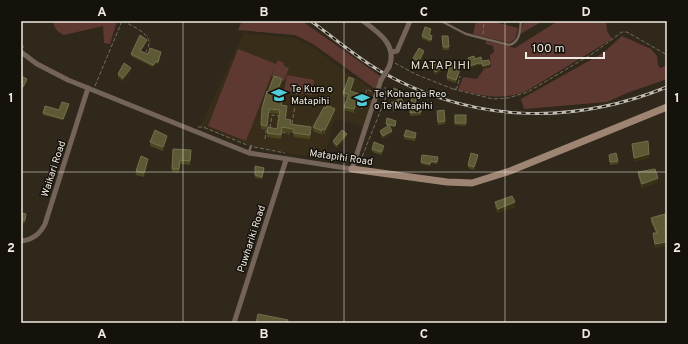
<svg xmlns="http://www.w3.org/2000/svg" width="688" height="344" font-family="Overpass,sans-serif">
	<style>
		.built { fill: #382d19 }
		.green { fill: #5e3932 }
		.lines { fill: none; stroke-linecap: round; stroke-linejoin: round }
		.path { stroke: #736c60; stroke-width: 1; stroke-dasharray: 4 2; stroke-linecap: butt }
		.lane { stroke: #746358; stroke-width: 2.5 }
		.street { stroke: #746358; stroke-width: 5 }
		.secondary { stroke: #9e8472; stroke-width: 7 }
		.rail-casing { stroke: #c1bbb1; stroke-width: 3 }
		.rail { stroke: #15110b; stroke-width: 1.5; stroke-dasharray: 4.5; stroke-linecap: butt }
		.street-bridge { stroke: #746358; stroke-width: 5 }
		.wall { fill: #4a4720 }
		.shaded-wall { fill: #383315 }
		.building { fill: #5c5934; stroke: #73704f }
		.grid { fill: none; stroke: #efeae1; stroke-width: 1; stroke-opacity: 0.55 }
		.labels { text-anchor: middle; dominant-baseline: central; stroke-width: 3; stroke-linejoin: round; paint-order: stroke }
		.poi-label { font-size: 10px; fill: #efeae1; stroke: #15110b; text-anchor: start }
		.street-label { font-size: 10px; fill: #efeae1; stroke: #15110b }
		.quarter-label { font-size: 12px; letter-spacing: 1px; fill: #e5dbca; stroke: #15110b }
		.neatline { fill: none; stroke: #efeae1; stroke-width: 1.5 }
		.grid-label { font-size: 13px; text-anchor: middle; font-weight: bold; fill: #efeae1 }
	</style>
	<rect width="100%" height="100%" fill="#30281b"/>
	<path class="built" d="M 244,33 L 295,38 L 312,46 L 351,76 L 357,78 L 375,92 L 365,128 L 338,119 L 333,122 L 325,159 L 257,148 L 200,127 Z"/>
	<g class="green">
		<path d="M 53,21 L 117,21 L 110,44 L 104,43 L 103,26 L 64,35 C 57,32 54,28 53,21 Z"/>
		<path d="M 242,21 L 302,21 L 380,76 L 375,89 L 313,44 L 295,35 L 238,30 Z"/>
		<path d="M 476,21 L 491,21 L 518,28 L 515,39 L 509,43 L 473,34 Z"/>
		<path d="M 524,21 L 543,21 L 520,34 Z"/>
		<path d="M 558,21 L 606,21 L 607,31 L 612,39 L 527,91 C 498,101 487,96 458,90 L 463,77 L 477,79 L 484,69 L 491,67 L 490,55 L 494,52 L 493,46 L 486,44 L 486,41 L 515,48 Z"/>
		<path d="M 622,36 L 651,49 L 657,56 L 658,65 L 660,68 L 667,65 L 667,79 L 627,93 L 607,102 L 524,109 L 521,99 L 603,53 Z"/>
		<path d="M 238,49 L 276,64 L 278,60 L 284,63 L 284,66 L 289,68 L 284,81 L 272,76 L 275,66 L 246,141 L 208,126 Z"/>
		<path d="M 287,75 L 314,80 L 312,95 L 284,91 Z"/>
	</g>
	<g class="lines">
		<g class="path">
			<path d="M 123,21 C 130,25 150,33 149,43 C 149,46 147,50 146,52"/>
			<path d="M 483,34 L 484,21"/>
			<path d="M 21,45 L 25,48"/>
			<path d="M 395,63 L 415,74 L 453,89 L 457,88 L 460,76"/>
			<path d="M 95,86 L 122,21"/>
			<path d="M 453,89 L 493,99 L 508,98 L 528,92 L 592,54 L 622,32 L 627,32 L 667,55"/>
			<path d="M 359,101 L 363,101 L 367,89 L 372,92"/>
			<path d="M 358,103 L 362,109"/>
			<path d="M 361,107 L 368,105"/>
			<path d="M 292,124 L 297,93"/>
			<path d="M 198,127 L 203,127 L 247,145"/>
			<path d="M 270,128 L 272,115 L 279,116 L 278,121"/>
			<path d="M 282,132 L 289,134"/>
			<path d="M 265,139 L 266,131 L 269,130"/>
			<path d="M 254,147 L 285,153"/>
			<path d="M 309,157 L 348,162"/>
			<path d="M 360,162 L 386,97 L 385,87"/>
		</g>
		<g class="lane">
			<path d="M 441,21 L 466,34 L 509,45 C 520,43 520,30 521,21"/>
			<path d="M 249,152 L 251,146"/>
		</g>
		<g class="street">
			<path d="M 363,21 C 378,32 398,45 389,67"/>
			<path d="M 21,52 L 37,64 L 68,80 L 249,153 L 352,169 L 381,80"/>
			<path d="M 392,52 L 397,51 L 410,21"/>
			<path d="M 21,241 C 33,240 40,234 45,224 L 88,88"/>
			<path d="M 234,323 L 286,160"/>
		</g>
		<path class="secondary" d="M 352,169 L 447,182 L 472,183 L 510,171 L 667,107"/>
		<defs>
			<path id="rail" d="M 311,21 C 334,38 356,57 380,71 C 471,123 571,126 667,87"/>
		</defs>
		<use href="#rail" class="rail-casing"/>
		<use href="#rail" class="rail"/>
		<path class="street-bridge" d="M 381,80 L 389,67"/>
	</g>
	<g class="wall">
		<path d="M 431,32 L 430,35 L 432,38 L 431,42 L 422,39 L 422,36 Z"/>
		<path d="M 442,36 L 448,36 L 449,50 L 443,50 Z"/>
		<path d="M 147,42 L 141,51 L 148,54 L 161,54 L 158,64 L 156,63 L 153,67 L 131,56 L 131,54 Z"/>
		<path d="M 424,53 L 419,63 L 413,60 L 413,58 Z"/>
		<path d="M 468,58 L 475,59 L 482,61 L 490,66 L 483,69 L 482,65 L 479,65 L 470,68 L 468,60 Z"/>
		<path d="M 430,64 L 441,71 L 436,75 L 430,67 Z"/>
		<path d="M 457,69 L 460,72 L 456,83 L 447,80 L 447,77 Z"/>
		<path d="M 131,70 L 123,81 L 118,77 L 118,74 Z"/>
		<path d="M 282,83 L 276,100 L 287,110 L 286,119 L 291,124 L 311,131 L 310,139 L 308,139 L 294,137 L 293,133 L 282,132 L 281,139 L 267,137 L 267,133 L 277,129 L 279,114 L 269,113 L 267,130 L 261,129 L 261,125 L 268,92 Z"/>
		<path d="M 354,83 L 351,91 L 360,98 L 354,113 L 344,110 L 344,107 L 347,98 L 343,96 L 343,93 Z"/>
		<path d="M 391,103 L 404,106 L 394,112 L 391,106 Z"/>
		<path d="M 69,106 L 63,120 L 43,115 L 43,113 L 59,110 Z"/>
		<path d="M 421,106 L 421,115 L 410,116 L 410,107 Z"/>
		<path d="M 326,108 L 335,113 L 325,134 L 323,133 L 322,135 L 313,131 L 313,127 Z"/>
		<path d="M 437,114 L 445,121 L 445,124 L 438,125 Z"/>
		<path d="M 455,115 L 466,115 L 466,126 L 455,125 Z"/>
		<path d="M 396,122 L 395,127 L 390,126 L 392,133 L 383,139 L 380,133 L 380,131 L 389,126 L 386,125 L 386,124 Z"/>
		<path d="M 404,136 L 416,136 L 415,141 L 404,139 Z"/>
		<path d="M 347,137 L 337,148 L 333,144 L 333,141 Z"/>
		<path d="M 167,140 L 163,151 L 150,146 L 150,142 Z"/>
		<path d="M 173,149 L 191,150 L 190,165 L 180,164 L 179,173 L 172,172 Z"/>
		<path d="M 372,149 L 384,149 L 381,155 L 372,152 Z"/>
		<path d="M 609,155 L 618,161 L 618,164 L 610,165 Z"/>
		<path d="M 478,158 L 474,170 L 468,168 L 468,165 Z"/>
		<path d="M 438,160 L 437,164 L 431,163 L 430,166 L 421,164 L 421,162 Z"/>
		<path d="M 148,163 L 144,177 L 136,175 L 136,171 Z"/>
		<path d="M 255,166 L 264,170 L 262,179 L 255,178 Z"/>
		<path d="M 638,172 L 658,182 L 642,188 L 638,176 Z"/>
		<path d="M 495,202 L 515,207 L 498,213 L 495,206 Z"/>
		<path d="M 21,213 L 26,214 L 25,223 L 22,223 L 22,230 L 21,230 Z"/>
		<path d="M 651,218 L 666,245 L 655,248 L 653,233 L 656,233 L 651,222 Z"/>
	</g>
	<g class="shaded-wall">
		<path d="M 147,40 L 147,42 L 140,53 L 140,51 Z"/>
		<path d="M 424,51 L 424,53 L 419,63 L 419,61 Z"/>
		<path d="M 479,63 L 479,65 L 470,68 L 470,66 Z"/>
		<path d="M 490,64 L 490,66 L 483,69 L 483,66 Z"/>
		<path d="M 131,68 L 131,70 L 123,81 L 123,78 Z"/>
		<path d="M 441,68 L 441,71 L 436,75 L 436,72 Z"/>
		<path d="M 460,69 L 460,72 L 456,83 L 456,80 Z"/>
		<path d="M 27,79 L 27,82 L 23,90 L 23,87 Z"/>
		<path d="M 282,79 L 282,83 L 274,104 L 274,99 Z"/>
		<path d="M 354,79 L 354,83 L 350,95 L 350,91 Z"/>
		<path d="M 360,94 L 360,98 L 354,113 L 354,109 Z"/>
		<path d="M 404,104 L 404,106 L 394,112 L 394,109 Z"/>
		<path d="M 335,109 L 335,113 L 325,134 L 325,130 Z"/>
		<path d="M 323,128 L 323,133 L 322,135 L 322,131 Z"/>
		<path d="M 392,131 L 392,133 L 383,139 L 383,136 Z"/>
		<path d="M 347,134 L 347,137 L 337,148 L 337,145 Z"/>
		<path d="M 167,136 L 167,140 L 163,151 L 163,147 Z"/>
		<path d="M 649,154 L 649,158 L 634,162 L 634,158 Z"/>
		<path d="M 478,155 L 478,158 L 474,170 L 474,167 Z"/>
		<path d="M 148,159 L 148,163 L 144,177 L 144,173 Z"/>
		<path d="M 658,178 L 658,182 L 642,188 L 642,184 Z"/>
		<path d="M 515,202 L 515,207 L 498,213 L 498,209 Z"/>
		<path d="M 666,242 L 666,245 L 655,248 L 655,244 Z"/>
	</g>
	<g class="building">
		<path d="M 425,27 L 431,29 L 429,34 L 432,36 L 431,40 L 422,36 Z"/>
		<path d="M 140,35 L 147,40 L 140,51 L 148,54 L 150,48 L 161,52 L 158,62 L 156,61 L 153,65 L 131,54 Z"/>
		<path d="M 442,36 L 448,36 L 449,47 L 443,47 Z"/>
		<path d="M 419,48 L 424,51 L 419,61 L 413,58 Z"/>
		<path d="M 474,56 L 475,59 L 481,57 L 482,61 L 489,60 L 490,64 L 483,66 L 482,63 L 479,63 L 470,66 L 468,58 Z"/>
		<path d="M 435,61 L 441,68 L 436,72 L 430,64 Z"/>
		<path d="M 124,63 L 131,68 L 123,78 L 118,74 Z"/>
		<path d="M 450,65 L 457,67 L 456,69 L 460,69 L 456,80 L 447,77 Z"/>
		<path d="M 21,76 L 27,79 L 23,87 L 21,86 Z"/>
		<path d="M 274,76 L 282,79 L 274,99 L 282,101 L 281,105 L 287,106 L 285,119 L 291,120 L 290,124 L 311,127 L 310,135 L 308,135 L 294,133 L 293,129 L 282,127 L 281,135 L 267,133 L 268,127 L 277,129 L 280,110 L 269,109 L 267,126 L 261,125 L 262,108 L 267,91 L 268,92 Z"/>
		<path d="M 349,77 L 354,79 L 350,91 L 360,94 L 354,109 L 344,107 L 349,94 L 343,93 Z"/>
		<path d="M 394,88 L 398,90 L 396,95 L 392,94 Z"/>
		<path d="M 412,97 L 417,98 L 415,103 L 411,101 Z"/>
		<path d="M 401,98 L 404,104 L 394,109 L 391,103 Z"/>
		<path d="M 62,102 L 69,104 L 63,119 L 43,113 L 45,106 L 59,110 Z"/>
		<path d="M 327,105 L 335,109 L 325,130 L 323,128 L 322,131 L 313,127 L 324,107 L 326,108 Z"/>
		<path d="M 421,106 L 421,112 L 410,113 L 410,107 Z"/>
		<path d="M 444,110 L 445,121 L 438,122 L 437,111 Z"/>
		<rect x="455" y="115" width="11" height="8"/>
		<path d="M 387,118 L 396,121 L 395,126 L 386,124 Z"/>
		<path d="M 389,125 L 392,131 L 383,136 L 380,131 Z"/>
		<path d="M 155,130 L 167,136 L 163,147 L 150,142 Z"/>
		<path d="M 342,130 L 347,134 L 337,145 L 333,141 Z"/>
		<path d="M 406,130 L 416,133 L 415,138 L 404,136 Z"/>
		<path d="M 648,141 L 649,154 L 634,158 L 632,144 Z"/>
		<path d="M 374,142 L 384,146 L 381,152 L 372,149 Z"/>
		<path d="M 173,149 L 191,150 L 190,161 L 180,160 L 179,169 L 172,169 Z"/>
		<path d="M 471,153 L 478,155 L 474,167 L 468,165 Z"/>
		<path d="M 616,153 L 618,161 L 610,162 L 609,155 Z"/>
		<path d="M 422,155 L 438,157 L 437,162 L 431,161 L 430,164 L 421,162 Z"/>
		<path d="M 141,156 L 148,159 L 144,173 L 136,171 Z"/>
		<path d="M 255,166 L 264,168 L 262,177 L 255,175 Z"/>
		<path d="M 655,169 L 658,178 L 642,184 L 638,172 Z"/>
		<path d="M 512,196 L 515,202 L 498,209 L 495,202 Z"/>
		<path d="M 21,213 L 26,214 L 25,220 L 22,220 L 22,227 L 21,227 Z"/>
		<path d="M 665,214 L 666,242 L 655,244 L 653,233 L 657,233 L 651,218 Z"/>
		<path d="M 258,314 L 288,320 L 287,323 L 256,323 Z"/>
	</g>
	<path class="grid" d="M 183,21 L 183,323M 344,21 L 344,323M 505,21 L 505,323M 21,172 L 667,172"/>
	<defs>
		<symbol id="school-bare" viewBox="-9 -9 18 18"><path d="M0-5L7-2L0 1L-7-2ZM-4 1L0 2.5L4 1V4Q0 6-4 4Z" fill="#52cbd8" stroke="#15110b" stroke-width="2.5" paint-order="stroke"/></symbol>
	</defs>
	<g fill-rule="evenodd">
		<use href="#school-bare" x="268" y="84" width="22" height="22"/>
		<use href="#school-bare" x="351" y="89" width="22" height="22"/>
	</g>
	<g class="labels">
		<g class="poi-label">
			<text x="291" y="89">Te Kura o<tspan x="291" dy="12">Matapihi</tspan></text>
			<text x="374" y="94">Te Kohanga Reo<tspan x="374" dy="12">o Te Matapihi</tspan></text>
		</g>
		<g class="street-label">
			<text transform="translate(341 158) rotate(8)">Matapihi Road</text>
			<text transform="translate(54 169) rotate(-72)">Waikari Road</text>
			<text transform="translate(252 239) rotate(-72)">Puwhariki Road</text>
		</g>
		<g class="quarter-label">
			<text x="441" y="66">MATAPIHI</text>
		</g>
	</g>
	<rect width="688" height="344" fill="none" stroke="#15110b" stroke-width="44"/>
	<path d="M526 52v6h78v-6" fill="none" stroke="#efeae1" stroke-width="2"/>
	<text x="532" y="52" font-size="12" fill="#efeae1" stroke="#15110b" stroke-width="3" paint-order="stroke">100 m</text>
	<rect x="22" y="22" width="644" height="300" class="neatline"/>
	<g class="grid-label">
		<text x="102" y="16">A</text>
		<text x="264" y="16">B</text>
		<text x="424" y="16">C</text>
		<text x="586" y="16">D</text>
		<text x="11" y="102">1</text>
		<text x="677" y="102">1</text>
		<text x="11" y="252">2</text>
		<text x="677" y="252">2</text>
		<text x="102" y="338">A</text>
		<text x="264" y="338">B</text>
		<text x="424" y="338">C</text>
		<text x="586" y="338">D</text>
	</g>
</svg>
